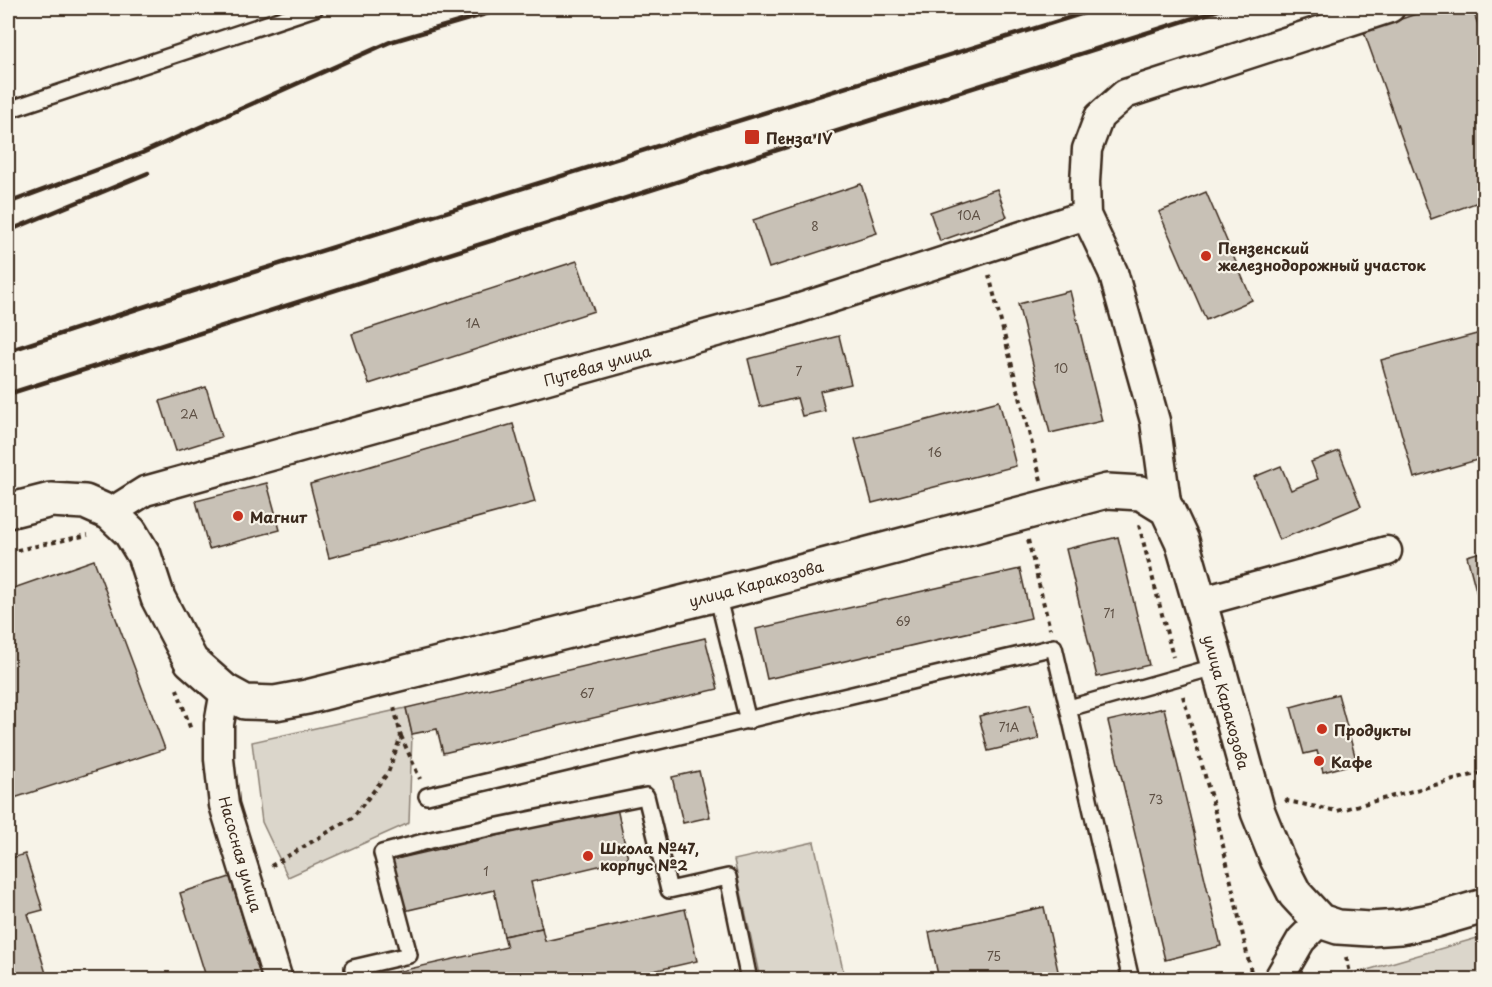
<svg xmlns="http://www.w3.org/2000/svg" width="1492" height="987" font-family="'Playpen Sans',sans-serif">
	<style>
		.green { fill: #dbd6cb; stroke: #8b8074; stroke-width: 1.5 }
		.building { fill: #c8c1b6; stroke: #3b2a1e; stroke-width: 1.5 }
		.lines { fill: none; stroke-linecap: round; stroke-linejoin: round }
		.service-casing { stroke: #3b2a1e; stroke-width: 20 }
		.minor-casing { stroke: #3b2a1e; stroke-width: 33 }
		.secondary-casing { stroke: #3b2a1e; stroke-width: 38 }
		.path { stroke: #3b2a1e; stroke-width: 4; stroke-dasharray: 4.5 4.5; stroke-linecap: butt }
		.service { stroke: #f7f3e8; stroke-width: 15 }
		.minor { stroke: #f7f3e8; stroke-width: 28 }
		.secondary { stroke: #f7f3e8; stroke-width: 33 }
		.rail { stroke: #3b2a1e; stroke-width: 4.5 }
		.poi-dot { fill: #c8321e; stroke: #f7f3e8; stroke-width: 2 }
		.labels { text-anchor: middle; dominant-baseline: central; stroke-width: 4.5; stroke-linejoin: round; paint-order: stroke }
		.number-label { font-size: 12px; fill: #5e5044 }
		.poi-label { font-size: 15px; font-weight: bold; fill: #3b2a1e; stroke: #f7f3e8; text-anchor: start }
		.street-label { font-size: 15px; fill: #3b2a1e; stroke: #f7f3e8 }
	</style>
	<rect width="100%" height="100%" fill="#f7f3e8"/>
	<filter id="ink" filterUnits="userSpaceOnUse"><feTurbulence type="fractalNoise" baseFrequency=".0167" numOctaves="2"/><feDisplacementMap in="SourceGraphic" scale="12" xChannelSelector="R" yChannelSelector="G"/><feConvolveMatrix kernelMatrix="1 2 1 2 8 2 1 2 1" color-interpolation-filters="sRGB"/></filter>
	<g filter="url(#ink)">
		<g class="green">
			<path d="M 406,708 L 412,734 L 409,823 L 288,877 L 262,822 L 252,742 Z"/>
			<path d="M 814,842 L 845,979 L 760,979 L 734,860 Z"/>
			<path d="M 1484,936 L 1484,979 L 1336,979 Z"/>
		</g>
		<g class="building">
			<path d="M 1433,8 L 1472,8 L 1484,41 L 1484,200 L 1431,219 L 1364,32 Z"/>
			<path d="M 861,184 L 877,233 L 769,268 L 753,220 Z"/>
			<path d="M 997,189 L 1007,217 L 940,241 L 930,212 Z"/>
			<path d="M 1206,192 L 1252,300 L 1206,320 L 1159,212 Z"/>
			<path d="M 577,261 L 594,311 L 369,384 L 352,334 Z"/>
			<path d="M 1070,291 L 1102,421 L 1050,433 L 1018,304 Z"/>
			<path d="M 1484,332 L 1484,458 L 1414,478 L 1381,360 Z"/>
			<path d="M 839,336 L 851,384 L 820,391 L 825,411 L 802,416 L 797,398 L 760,407 L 748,359 Z"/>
			<path d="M 206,387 L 221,437 L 176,451 L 160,401 Z"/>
			<path d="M 999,401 L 1016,466 L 872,503 L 855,439 Z"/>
			<path d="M 513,424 L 535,502 L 329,558 L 310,484 Z"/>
			<path d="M 1339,451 L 1361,506 L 1279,540 L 1254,477 L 1281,466 L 1291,490 L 1318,479 L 1311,462 Z"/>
			<path d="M 267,483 L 280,530 L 209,549 L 196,501 Z"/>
			<path d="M 1118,537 L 1149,665 L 1097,677 L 1066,549 Z"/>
			<path d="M 1484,551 L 1484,621 L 1467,556 Z"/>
			<path d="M 94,560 L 165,749 L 8,800 L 8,590 Z"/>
			<path d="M 1020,569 L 1031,618 L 767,679 L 756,629 Z"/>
			<path d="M 705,638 L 718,689 L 443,753 L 437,729 L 412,734 L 406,708 Z"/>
			<path d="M 1338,694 L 1357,763 L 1323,772 L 1317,751 L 1304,754 L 1291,707 Z"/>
			<path d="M 1030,704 L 1039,739 L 988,751 L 979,716 Z"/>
			<path d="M 1164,708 L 1221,946 L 1165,960 L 1108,721 Z"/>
			<path d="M 699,771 L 710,817 L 683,823 L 672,777 Z"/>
			<path d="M 617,808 L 628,859 L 531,882 L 542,928 L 504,936 L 494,890 L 404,911 L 392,860 Z"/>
			<path d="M 25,854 L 43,910 L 28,914 L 48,980 L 8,980 L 8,859 Z"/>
			<path d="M 230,877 L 257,965 L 262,980 L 207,980 L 180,893 Z"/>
			<path d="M 1044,907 L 1060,980 L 939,980 L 929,932 Z"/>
			<path d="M 685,909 L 697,961 L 614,980 L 378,980 L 378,976 L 507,947 L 504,936 L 542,928 L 545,941 Z"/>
		</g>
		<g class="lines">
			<defs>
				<g id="service">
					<path d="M 8,110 L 315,8"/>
					<path d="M 717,594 L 748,721"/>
					<path d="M 1069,708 L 1218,666"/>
					<path d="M 427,796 L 1054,647 L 1131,980"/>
					<path d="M 356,980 L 353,968 L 409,955 L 382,853 L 435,839 L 646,796 L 669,890 L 728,877 L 749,980"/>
				</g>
				<g id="minor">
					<path d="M 1167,509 L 1155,421 L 1113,272 L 1086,215 L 1085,182 L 1087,149 L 1099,117 L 1125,94 L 1390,8"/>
					<path d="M 110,513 L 145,491 L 788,312 L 1086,215"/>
					<path d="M 1200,602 L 1387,551"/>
					<path d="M 225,691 L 219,724 L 219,759 L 224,805 L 278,980"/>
					<path d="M 1278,980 L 1301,940 L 1320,921"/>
				</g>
				<path id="secondary" d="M 8,511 L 51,500 L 85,502 L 110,513 L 130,532 L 144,555 L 158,598 L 191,661 L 225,691 L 245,702 L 275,703 L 307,697 L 717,594 L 1107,491 L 1141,493 L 1167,509 L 1182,541 L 1218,666 L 1258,812 L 1277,859 L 1295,894 L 1320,921 L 1338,927 L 1370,929 L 1400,927 L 1436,920 L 1484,906"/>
			</defs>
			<use href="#service" class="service-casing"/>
			<use href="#minor" class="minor-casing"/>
			<use href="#secondary" class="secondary-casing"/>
			<g class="path">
				<path d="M 989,275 L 1041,480"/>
				<path d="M 1139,525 L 1173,657"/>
				<path d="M 1028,540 L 1050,629"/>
				<path d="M 8,552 L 88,535"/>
				<path d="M 177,689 L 191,730"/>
				<path d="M 1183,696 L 1218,823 L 1251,972"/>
				<path d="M 401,736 L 420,779"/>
				<path d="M 1286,799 L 1287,801 L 1337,811 L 1484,772"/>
				<path d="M 271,866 L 352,818 L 388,773 L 401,736 L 393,703"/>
				<path d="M 1346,957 L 1352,980"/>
			</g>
			<use href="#service" class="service"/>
			<use href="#minor" class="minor"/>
			<use href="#secondary" class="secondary"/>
			<g class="rail">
				<path d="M 8,10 L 14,8"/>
				<path d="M 8,203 L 142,153 L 390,42 L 506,8"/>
				<path d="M 8,231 L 148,173"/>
				<path d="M 8,351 L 183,294 L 1100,8"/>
				<path d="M 8,394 L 1225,8"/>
			</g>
		</g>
	</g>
	<g class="poi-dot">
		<rect x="744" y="129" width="16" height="16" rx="3"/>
		<circle cx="1206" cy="256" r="6"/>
		<circle cx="238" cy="516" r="6"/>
		<circle cx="1322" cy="729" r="6"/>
		<circle cx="1319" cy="761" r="6"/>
		<circle cx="588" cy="856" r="6"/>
	</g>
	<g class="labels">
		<g class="number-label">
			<text x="969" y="215">10А</text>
			<text x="815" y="226">8</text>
			<text x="473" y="323">1А</text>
			<text x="1061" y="368">10</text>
			<text x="799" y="371">7</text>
			<text x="189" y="414">2А</text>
			<text x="935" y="452">16</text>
			<text x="1109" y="613">71</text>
			<text x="903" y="621">69</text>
			<text x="587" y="693">67</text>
			<text x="1009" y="727">71А</text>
			<text x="1156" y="799">73</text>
			<text x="486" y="871">1</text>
			<text x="994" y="956">75</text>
		</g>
		<g class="poi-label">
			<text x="766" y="137">Пенза IV</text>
			<text x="1218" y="247">Пензенский<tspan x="1218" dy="17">железнодорожный участок</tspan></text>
			<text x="250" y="516">Магнит</text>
			<text x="1334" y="729">Продукты</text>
			<text x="1331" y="761">Кафе</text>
			<text x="600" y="847">Школа №47,<tspan x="600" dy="17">корпус №2</tspan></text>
		</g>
		<g class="street-label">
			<text transform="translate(597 365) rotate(-16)">Путевая улица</text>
			<text transform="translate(756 583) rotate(-15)">улица Каракозова</text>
			<text transform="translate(1227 702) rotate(75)">улица Каракозова</text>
			<text transform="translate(241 854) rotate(74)">Насосная улица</text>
		</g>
	</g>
	<rect width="1492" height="987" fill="none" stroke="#f7f3e8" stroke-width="30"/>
	<rect x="15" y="15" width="1462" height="957" fill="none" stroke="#3b2a1e" stroke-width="2" filter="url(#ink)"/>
</svg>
